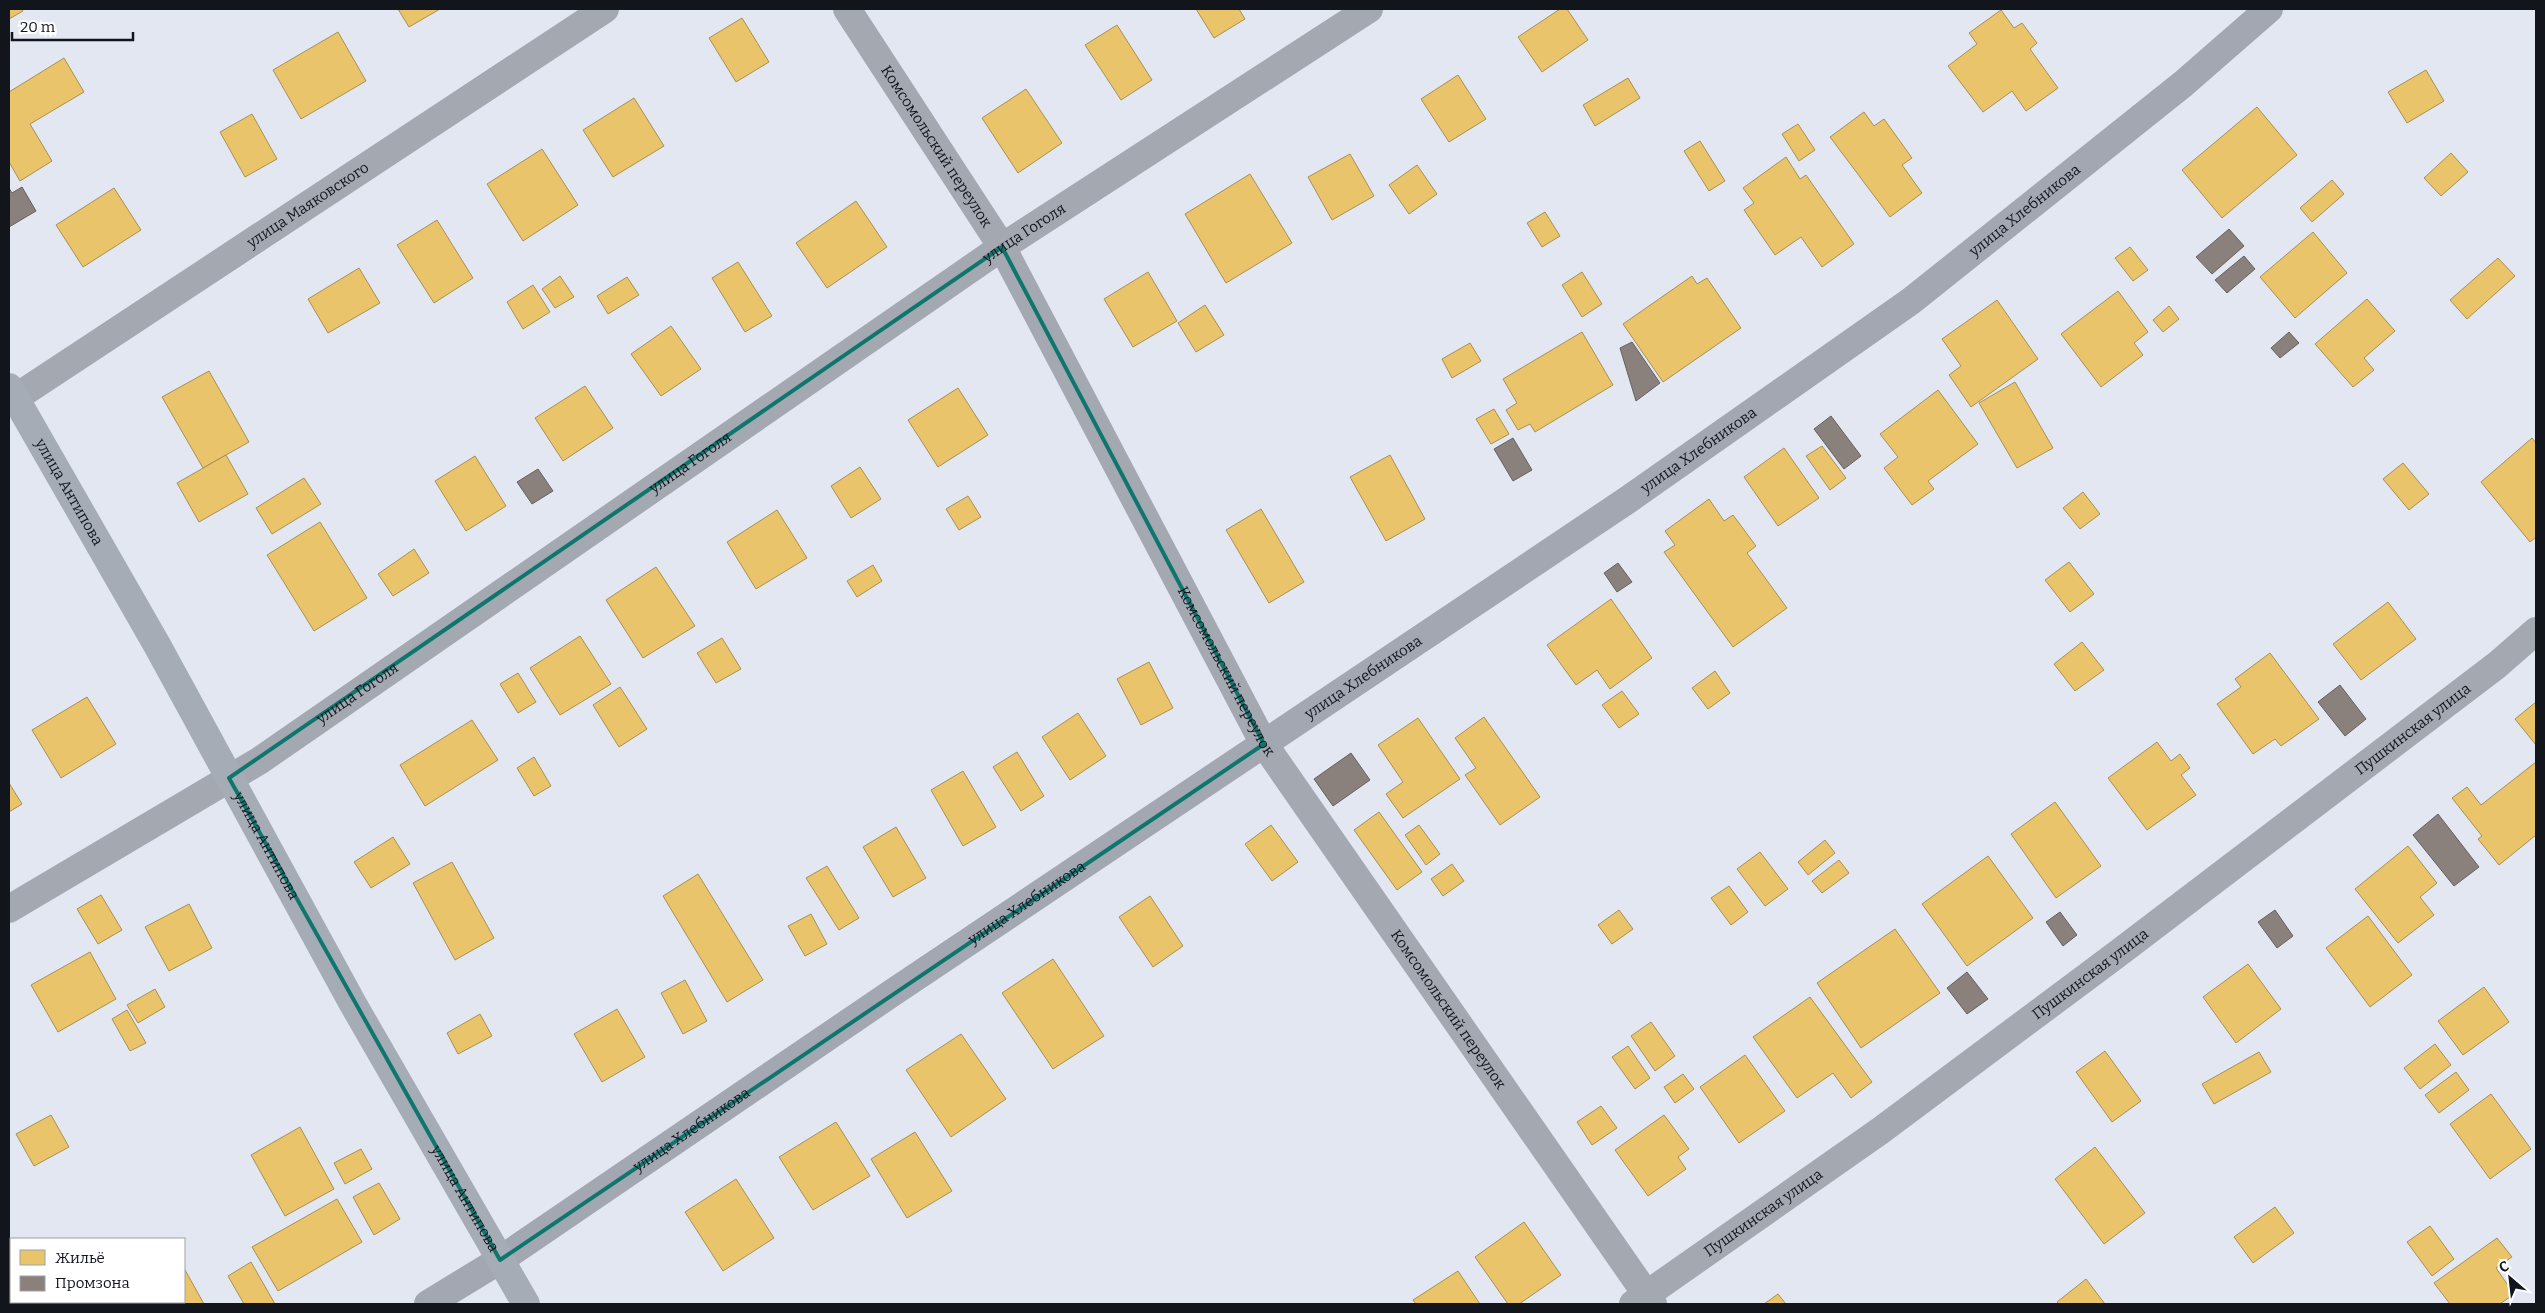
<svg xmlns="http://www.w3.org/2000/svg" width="2545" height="1313" font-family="Bitter,serif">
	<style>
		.homes { fill: #e9c46a; stroke: #a89053 }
		.industry { fill: #8a817c; stroke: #66615f }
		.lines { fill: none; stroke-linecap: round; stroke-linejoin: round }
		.street { stroke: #a4a8b1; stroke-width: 28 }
		.secondary { stroke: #a2a7b2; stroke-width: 28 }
		.primary { stroke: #a6acb6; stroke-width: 28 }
		.marked { fill: none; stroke: #0f766e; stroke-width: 4; stroke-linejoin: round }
		.labels { text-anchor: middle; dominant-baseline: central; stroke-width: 5; stroke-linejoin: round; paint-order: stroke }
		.street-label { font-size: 15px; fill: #12151c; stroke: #fff }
	</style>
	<rect width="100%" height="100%" fill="#e2e7f2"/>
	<g class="homes">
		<path d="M 9,9 L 22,9 L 23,11 L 9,19 Z"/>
		<path d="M 398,9 L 440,9 L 409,27 Z"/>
		<path d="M 1196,9 L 1239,9 L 1245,19 L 1214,38 Z"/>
		<path d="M 1560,9 L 1567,9 L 1588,40 L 1542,72 L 1518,37 Z"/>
		<path d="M 2001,10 L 2014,28 L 2022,23 L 2037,43 L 2030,49 L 2058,88 L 2026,111 L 2012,91 L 1983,112 L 1948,66 L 1977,44 L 1969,33 Z"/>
		<path d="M 742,18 L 769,62 L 736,82 L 709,38 Z"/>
		<path d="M 1117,25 L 1152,80 L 1121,100 L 1085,45 Z"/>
		<path d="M 338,32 L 366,81 L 301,119 L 273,70 Z"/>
		<path d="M 64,58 L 84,92 L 30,124 L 52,161 L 20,181 L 9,162 L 9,92 Z"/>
		<path d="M 2426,70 L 2444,101 L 2407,123 L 2388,92 Z"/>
		<path d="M 1458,75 L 1486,119 L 1449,142 L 1421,99 Z"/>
		<path d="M 1628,78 L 1640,98 L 1595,126 L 1583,105 Z"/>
		<path d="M 1026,89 L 1062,143 L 1018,173 L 982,118 Z"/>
		<path d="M 634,98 L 664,146 L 613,177 L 583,130 Z"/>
		<path d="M 2257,107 L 2297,155 L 2222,218 L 2182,170 Z"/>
		<path d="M 1864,112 L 1874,126 L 1884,119 L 1912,158 L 1902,165 L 1922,193 L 1890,217 L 1830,137 Z"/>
		<path d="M 252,114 L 277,159 L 245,177 L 220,132 Z"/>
		<path d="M 1798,124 L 1815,150 L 1799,161 L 1782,134 Z"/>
		<path d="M 1700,141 L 1725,181 L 1709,191 L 1684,151 Z"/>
		<path d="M 542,149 L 578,205 L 523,241 L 487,184 Z"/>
		<path d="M 2451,153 L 2468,172 L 2441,196 L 2424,178 Z"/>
		<path d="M 1350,154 L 1374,196 L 1332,220 L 1308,177 Z"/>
		<path d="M 1786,157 L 1800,179 L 1806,175 L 1854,244 L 1822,267 L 1801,237 L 1775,255 L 1744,210 L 1754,203 L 1743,188 Z"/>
		<path d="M 1417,165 L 1437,194 L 1409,214 L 1389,185 Z"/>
		<path d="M 1250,174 L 1292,243 L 1226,283 L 1185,214 Z"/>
		<path d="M 2332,180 L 2344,194 L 2312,222 L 2300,208 Z"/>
		<path d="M 114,188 L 141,230 L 83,267 L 56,225 Z"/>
		<path d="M 856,201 L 887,247 L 827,288 L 796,243 Z"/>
		<path d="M 1545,212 L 1560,236 L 1542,247 L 1527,223 Z"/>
		<path d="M 437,220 L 473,278 L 434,303 L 397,245 Z"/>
		<path d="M 2313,232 L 2347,273 L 2295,318 L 2260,277 Z"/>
		<path d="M 2130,247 L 2148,270 L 2133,281 L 2115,258 Z"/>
		<path d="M 2498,258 L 2515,276 L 2467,319 L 2450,300 Z"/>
		<path d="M 738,262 L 772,316 L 745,332 L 712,278 Z"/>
		<path d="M 359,268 L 380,303 L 328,333 L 308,299 Z"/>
		<path d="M 1148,272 L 1177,321 L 1133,347 L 1104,299 Z"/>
		<path d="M 1582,272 L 1602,304 L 1582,317 L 1562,285 Z"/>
		<path d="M 560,276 L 574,297 L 555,308 L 542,289 Z"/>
		<path d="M 1692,276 L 1697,284 L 1707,278 L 1741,328 L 1663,382 L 1623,324 Z"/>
		<path d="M 627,277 L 639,295 L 608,314 L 597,296 Z"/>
		<path d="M 533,285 L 550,312 L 523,329 L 507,302 Z"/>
		<path d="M 2118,291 L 2148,332 L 2134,343 L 2143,355 L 2101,387 L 2061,334 Z"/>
		<path d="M 2367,299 L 2395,331 L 2364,358 L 2374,370 L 2353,387 L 2315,344 Z"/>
		<path d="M 1997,300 L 2038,359 L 1971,407 L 1949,375 L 1961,366 L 1942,339 Z"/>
		<path d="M 1205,305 L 1224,335 L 1196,352 L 1178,323 Z"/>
		<path d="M 2169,306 L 2179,319 L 2163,332 L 2153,320 Z"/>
		<path d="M 671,326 L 701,369 L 661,396 L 631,354 Z"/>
		<path d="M 1582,332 L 1613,385 L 1535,432 L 1530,424 L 1518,430 L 1506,410 L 1517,403 L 1503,379 Z"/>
		<path d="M 1470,343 L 1481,361 L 1452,378 L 1442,359 Z"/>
		<path d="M 209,371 L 249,442 L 203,468 L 162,397 Z"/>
		<path d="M 2015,382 L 2053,448 L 2017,468 L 1979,403 Z"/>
		<path d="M 585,386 L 613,428 L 563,461 L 535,418 Z"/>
		<path d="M 958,388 L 988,435 L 938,467 L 908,420 Z"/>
		<path d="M 1938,390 L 1978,444 L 1928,481 L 1934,489 L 1912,505 L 1884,468 L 1898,457 L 1880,434 Z"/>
		<path d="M 1494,409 L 1509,434 L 1491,444 L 1476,419 Z"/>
		<path d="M 2532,438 L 2536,443 L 2536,537 L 2530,542 L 2481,482 Z"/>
		<path d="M 1822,446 L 1846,478 L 1830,490 L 1806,456 Z"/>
		<path d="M 1784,448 L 1819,498 L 1778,526 L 1744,477 Z"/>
		<path d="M 226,455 L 248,494 L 199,522 L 177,483 Z"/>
		<path d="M 1390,455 L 1425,519 L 1386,541 L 1350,477 Z"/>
		<path d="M 475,456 L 506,506 L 466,531 L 435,481 Z"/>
		<path d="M 2403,463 L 2429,494 L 2409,510 L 2383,479 Z"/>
		<path d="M 860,467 L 881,499 L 851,518 L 831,486 Z"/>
		<path d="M 304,478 L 321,504 L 272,534 L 256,508 Z"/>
		<path d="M 2083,492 L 2100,514 L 2080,529 L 2063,508 Z"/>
		<path d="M 968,496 L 981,517 L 959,530 L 946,509 Z"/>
		<path d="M 1709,499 L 1724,521 L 1733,515 L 1756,546 L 1747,553 L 1787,608 L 1733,647 L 1664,552 L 1675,545 L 1665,531 Z"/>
		<path d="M 1261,509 L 1304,582 L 1269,603 L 1226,530 Z"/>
		<path d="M 777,510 L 807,558 L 756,589 L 727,542 Z"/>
		<path d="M 320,522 L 367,598 L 314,631 L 267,555 Z"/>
		<path d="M 414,549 L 429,573 L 393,596 L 378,574 Z"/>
		<path d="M 2069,562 L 2094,594 L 2070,612 L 2045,580 Z"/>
		<path d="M 873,565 L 882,581 L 857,597 L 847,581 Z"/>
		<path d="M 656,567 L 695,626 L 643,658 L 606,600 Z"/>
		<path d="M 1611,599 L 1652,658 L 1610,689 L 1597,670 L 1576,685 L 1547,645 Z"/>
		<path d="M 2388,602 L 2416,639 L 2361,680 L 2333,644 Z"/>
		<path d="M 580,636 L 611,684 L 560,715 L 530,668 Z"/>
		<path d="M 722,638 L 741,669 L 716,683 L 697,653 Z"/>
		<path d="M 2082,642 L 2104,670 L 2075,691 L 2054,664 Z"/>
		<path d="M 2270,653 L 2319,719 L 2281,746 L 2275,739 L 2253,754 L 2217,704 L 2241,687 L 2235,679 Z"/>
		<path d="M 1149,662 L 1173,708 L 1141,725 L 1117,679 Z"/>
		<path d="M 1715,671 L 1730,693 L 1708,709 L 1692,688 Z"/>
		<path d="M 518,673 L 536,702 L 518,713 L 500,684 Z"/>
		<path d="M 620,687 L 647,729 L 619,747 L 593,705 Z"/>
		<path d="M 1622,691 L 1639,714 L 1619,728 L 1602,705 Z"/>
		<path d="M 87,697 L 116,744 L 61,778 L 32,730 Z"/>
		<path d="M 2536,702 L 2536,745 L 2515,719 Z"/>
		<path d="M 1078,713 L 1106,756 L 1070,780 L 1042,737 Z"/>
		<path d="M 1484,717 L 1540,797 L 1500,825 L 1465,775 L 1476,768 L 1455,738 Z"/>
		<path d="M 1418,718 L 1460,779 L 1403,818 L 1386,794 L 1403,782 L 1378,745 Z"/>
		<path d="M 472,720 L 498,760 L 425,806 L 400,765 Z"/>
		<path d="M 2157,742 L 2171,761 L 2180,754 L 2190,768 L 2181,775 L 2196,795 L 2147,830 L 2108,778 Z"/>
		<path d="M 1017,752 L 1044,796 L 1021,811 L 993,767 Z"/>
		<path d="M 534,757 L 551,786 L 534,796 L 517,768 Z"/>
		<path d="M 2536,762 L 2536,835 L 2499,865 L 2478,839 L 2482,836 L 2452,798 L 2467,787 L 2481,805 Z"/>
		<path d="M 963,771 L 996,827 L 963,846 L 931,790 Z"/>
		<path d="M 9,783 L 22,804 L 9,812 Z"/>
		<path d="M 2055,802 L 2101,866 L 2056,898 L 2011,834 Z"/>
		<path d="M 1379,812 L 1422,872 L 1397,890 L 1354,830 Z"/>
		<path d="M 1271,825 L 1298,862 L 1272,881 L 1245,844 Z"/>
		<path d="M 1419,825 L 1440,854 L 1426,865 L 1405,835 Z"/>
		<path d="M 896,827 L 926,878 L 893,897 L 863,847 Z"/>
		<path d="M 393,837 L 410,864 L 371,888 L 354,862 Z"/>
		<path d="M 1825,840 L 1835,853 L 1808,875 L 1798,862 Z"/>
		<path d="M 2408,846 L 2437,883 L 2420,897 L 2434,915 L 2398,943 L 2355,889 Z"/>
		<path d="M 1760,852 L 1788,889 L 1765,906 L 1737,869 Z"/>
		<path d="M 1988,856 L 2033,918 L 1967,966 L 1922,904 Z"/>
		<path d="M 1839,860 L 1849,873 L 1822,893 L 1812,881 Z"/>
		<path d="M 452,862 L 494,938 L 455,960 L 413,883 Z"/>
		<path d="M 1452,864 L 1464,881 L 1443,896 L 1431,879 Z"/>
		<path d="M 827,866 L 859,918 L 839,930 L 806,878 Z"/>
		<path d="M 698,874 L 763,980 L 727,1002 L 663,896 Z"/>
		<path d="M 1729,886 L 1748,912 L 1731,925 L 1711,898 Z"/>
		<path d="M 101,895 L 122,930 L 98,944 L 77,909 Z"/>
		<path d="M 1150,896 L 1183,946 L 1153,967 L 1119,917 Z"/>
		<path d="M 189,904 L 212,948 L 169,971 L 145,927 Z"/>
		<path d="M 1619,910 L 1633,929 L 1612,944 L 1598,925 Z"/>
		<path d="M 811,914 L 827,944 L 805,956 L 788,926 Z"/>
		<path d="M 2368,916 L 2412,975 L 2370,1007 L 2326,948 Z"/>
		<path d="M 1895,929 L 1940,993 L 1861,1048 L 1817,983 Z"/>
		<path d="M 90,952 L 116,999 L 58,1032 L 31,985 Z"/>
		<path d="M 1053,959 L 1104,1036 L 1053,1069 L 1002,993 Z"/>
		<path d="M 2248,964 L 2281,1009 L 2236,1043 L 2203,997 Z"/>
		<path d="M 685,980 L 707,1021 L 683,1034 L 661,993 Z"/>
		<path d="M 2484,987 L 2509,1022 L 2463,1055 L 2438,1021 Z"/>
		<path d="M 155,989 L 165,1007 L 138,1023 L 127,1005 Z"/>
		<path d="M 1810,997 L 1872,1082 L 1851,1098 L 1833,1073 L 1797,1098 L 1753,1037 Z"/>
		<path d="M 617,1009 L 645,1057 L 602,1082 L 574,1034 Z"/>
		<path d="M 127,1010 L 146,1043 L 130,1051 L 112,1019 Z"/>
		<path d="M 480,1014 L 492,1036 L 458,1054 L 447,1033 Z"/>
		<path d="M 1651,1022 L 1675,1056 L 1655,1071 L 1631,1036 Z"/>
		<path d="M 961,1034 L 1006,1099 L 951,1137 L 906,1070 Z"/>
		<path d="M 2435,1044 L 2451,1065 L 2420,1089 L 2404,1068 Z"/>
		<path d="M 1628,1046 L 1650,1078 L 1635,1089 L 1612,1057 Z"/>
		<path d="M 2105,1051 L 2141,1101 L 2112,1122 L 2076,1072 Z"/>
		<path d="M 2259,1052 L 2271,1072 L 2214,1104 L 2202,1084 Z"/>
		<path d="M 1745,1055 L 1785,1111 L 1739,1143 L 1700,1087 Z"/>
		<path d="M 2456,1072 L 2469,1090 L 2439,1113 L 2425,1095 Z"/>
		<path d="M 1683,1074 L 1694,1089 L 1675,1103 L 1664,1087 Z"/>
		<path d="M 2491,1094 L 2531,1149 L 2490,1179 L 2450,1124 Z"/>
		<path d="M 1601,1106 L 1617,1128 L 1592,1145 L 1577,1122 Z"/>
		<path d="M 51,1115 L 69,1147 L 34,1166 L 16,1134 Z"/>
		<path d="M 1664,1115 L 1689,1149 L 1678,1157 L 1686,1169 L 1648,1196 L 1615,1150 Z"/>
		<path d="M 836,1122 L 870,1176 L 813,1210 L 779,1157 Z"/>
		<path d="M 300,1127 L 334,1189 L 285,1216 L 251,1155 Z"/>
		<path d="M 915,1132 L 952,1191 L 907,1218 L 871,1159 Z"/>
		<path d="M 2095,1147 L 2145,1213 L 2104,1244 L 2055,1179 Z"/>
		<path d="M 361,1149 L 372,1169 L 345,1184 L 334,1163 Z"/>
		<path d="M 736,1179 L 774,1238 L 723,1271 L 685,1212 Z"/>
		<path d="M 379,1183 L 400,1219 L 374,1235 L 353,1197 Z"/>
		<path d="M 337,1199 L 362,1242 L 278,1291 L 252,1247 Z"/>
		<path d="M 2275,1207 L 2294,1233 L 2253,1263 L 2234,1237 Z"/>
		<path d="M 1524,1222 L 1561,1275 L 1519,1304 L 1508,1304 L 1475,1257 Z"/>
		<path d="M 2430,1226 L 2454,1259 L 2432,1276 L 2407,1242 Z"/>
		<path d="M 2497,1238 L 2512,1257 L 2496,1268 L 2514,1294 L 2500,1304 L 2450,1304 L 2434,1283 Z"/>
		<path d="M 251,1262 L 275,1304 L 244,1304 L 228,1276 Z"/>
		<path d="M 184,1268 L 204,1304 L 145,1304 L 144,1302 L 184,1302 Z"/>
		<path d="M 1458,1271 L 1480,1304 L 1416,1304 L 1413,1300 Z"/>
		<path d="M 2086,1279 L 2105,1304 L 2059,1304 L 2057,1302 Z"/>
		<path d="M 9,1284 L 11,1288 L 11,1302 L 19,1302 L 20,1304 L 9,1304 Z"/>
		<path d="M 1778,1294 L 1786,1304 L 1764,1304 Z"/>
	</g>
	<g class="industry">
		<path d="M 22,187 L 36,211 L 9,227 L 9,188 L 12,193 Z"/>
		<path d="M 2229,229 L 2244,246 L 2212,274 L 2196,257 Z"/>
		<path d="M 2244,256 L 2255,269 L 2227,293 L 2215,280 Z"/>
		<path d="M 2289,332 L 2299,343 L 2280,358 L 2271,348 Z"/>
		<path d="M 1632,342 L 1660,383 L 1636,401 L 1620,348 Z"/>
		<path d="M 1831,416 L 1861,456 L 1844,469 L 1814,429 Z"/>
		<path d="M 1513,438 L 1532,470 L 1513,481 L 1494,449 Z"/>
		<path d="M 538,469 L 553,491 L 532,504 L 517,482 Z"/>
		<path d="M 1618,563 L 1632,582 L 1617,592 L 1604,573 Z"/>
		<path d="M 2340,685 L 2366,719 L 2345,736 L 2318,702 Z"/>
		<path d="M 1351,753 L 1370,780 L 1333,806 L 1314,779 Z"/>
		<path d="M 2438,814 L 2479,867 L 2454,886 L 2413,835 Z"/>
		<path d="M 2275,910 L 2293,936 L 2277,948 L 2258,922 Z"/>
		<path d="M 2060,912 L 2077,935 L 2063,946 L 2046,922 Z"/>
		<path d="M 1967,972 L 1988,999 L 1967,1014 L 1947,988 Z"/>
	</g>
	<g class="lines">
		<g class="street">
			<path id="s1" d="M 847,9 L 1002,247 L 1264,744 L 1653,1304"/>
			<path id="s2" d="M 9,402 L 605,9"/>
			<path id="s3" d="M 9,909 L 259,761 L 1002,247 L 1369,9"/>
			<path id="s4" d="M 1633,1304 L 1880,1131 L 2116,955 L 2497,665 L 2536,631"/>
		</g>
		<path class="secondary" id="s5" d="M 428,1304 L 500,1260 L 892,993 L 1629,499 L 1911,301 L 2183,84 L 2269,9"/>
		<path class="primary" id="s6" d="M 9,387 L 157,645 L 353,1004 L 526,1304"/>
	</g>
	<path class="marked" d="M 1002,247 L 1264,744 L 500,1260 L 229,778 Z"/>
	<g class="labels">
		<g class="street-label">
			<text stroke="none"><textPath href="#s1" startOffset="164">Комсомольский переулок</textPath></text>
			<text stroke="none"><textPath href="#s2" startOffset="358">улица Маяковского</textPath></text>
			<text stroke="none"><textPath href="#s5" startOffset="1936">улица Хлебникова</textPath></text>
			<text stroke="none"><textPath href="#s3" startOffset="1220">улица Гоголя</textPath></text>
			<text stroke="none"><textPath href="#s5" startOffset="1531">улица Хлебникова</textPath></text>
			<text stroke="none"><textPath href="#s3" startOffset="815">улица Гоголя</textPath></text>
			<text stroke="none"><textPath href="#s6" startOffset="121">улица Антипова</textPath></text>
			<text stroke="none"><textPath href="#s1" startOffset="764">Комсомольский переулок</textPath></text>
			<text stroke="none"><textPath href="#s5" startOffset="1126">улица Хлебникова</textPath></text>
			<text stroke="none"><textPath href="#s3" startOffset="410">улица Гоголя</textPath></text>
			<text stroke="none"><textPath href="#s4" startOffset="969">Пушкинская улица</textPath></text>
			<text stroke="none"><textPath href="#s6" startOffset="526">улица Антипова</textPath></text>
			<text stroke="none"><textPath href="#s5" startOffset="721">улица Хлебникова</textPath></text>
			<text stroke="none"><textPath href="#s4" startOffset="564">Пушкинская улица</textPath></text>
			<text stroke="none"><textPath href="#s1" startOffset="1169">Комсомольский переулок</textPath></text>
			<text stroke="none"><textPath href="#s5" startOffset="316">улица Хлебникова</textPath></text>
			<text stroke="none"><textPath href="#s6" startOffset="931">улица Антипова</textPath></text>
			<text stroke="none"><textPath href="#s4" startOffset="159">Пушкинская улица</textPath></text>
		</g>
	</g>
	<rect width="2545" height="1313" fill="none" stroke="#12151c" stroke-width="20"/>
	<rect x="10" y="1238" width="175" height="65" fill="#ffffff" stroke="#a0a1a4"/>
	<rect x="20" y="1250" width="25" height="15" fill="#e9c46a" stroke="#a0a1a4"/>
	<text x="55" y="1263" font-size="15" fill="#12151c">Жильё</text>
	<rect x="20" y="1276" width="25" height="15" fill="#8a817c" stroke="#a0a1a4"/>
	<text x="55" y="1288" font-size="15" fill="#12151c">Промзона</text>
	<g transform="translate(2510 1278) rotate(332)" stroke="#ffffff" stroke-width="4" paint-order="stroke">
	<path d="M0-4L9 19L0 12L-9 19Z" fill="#12151c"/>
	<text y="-8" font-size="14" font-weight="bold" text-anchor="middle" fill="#12151c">С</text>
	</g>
	<path d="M12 32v8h121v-8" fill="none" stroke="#12151c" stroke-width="2.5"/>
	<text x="20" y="32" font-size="15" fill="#12151c" stroke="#ffffff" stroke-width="4" paint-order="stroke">20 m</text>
</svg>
